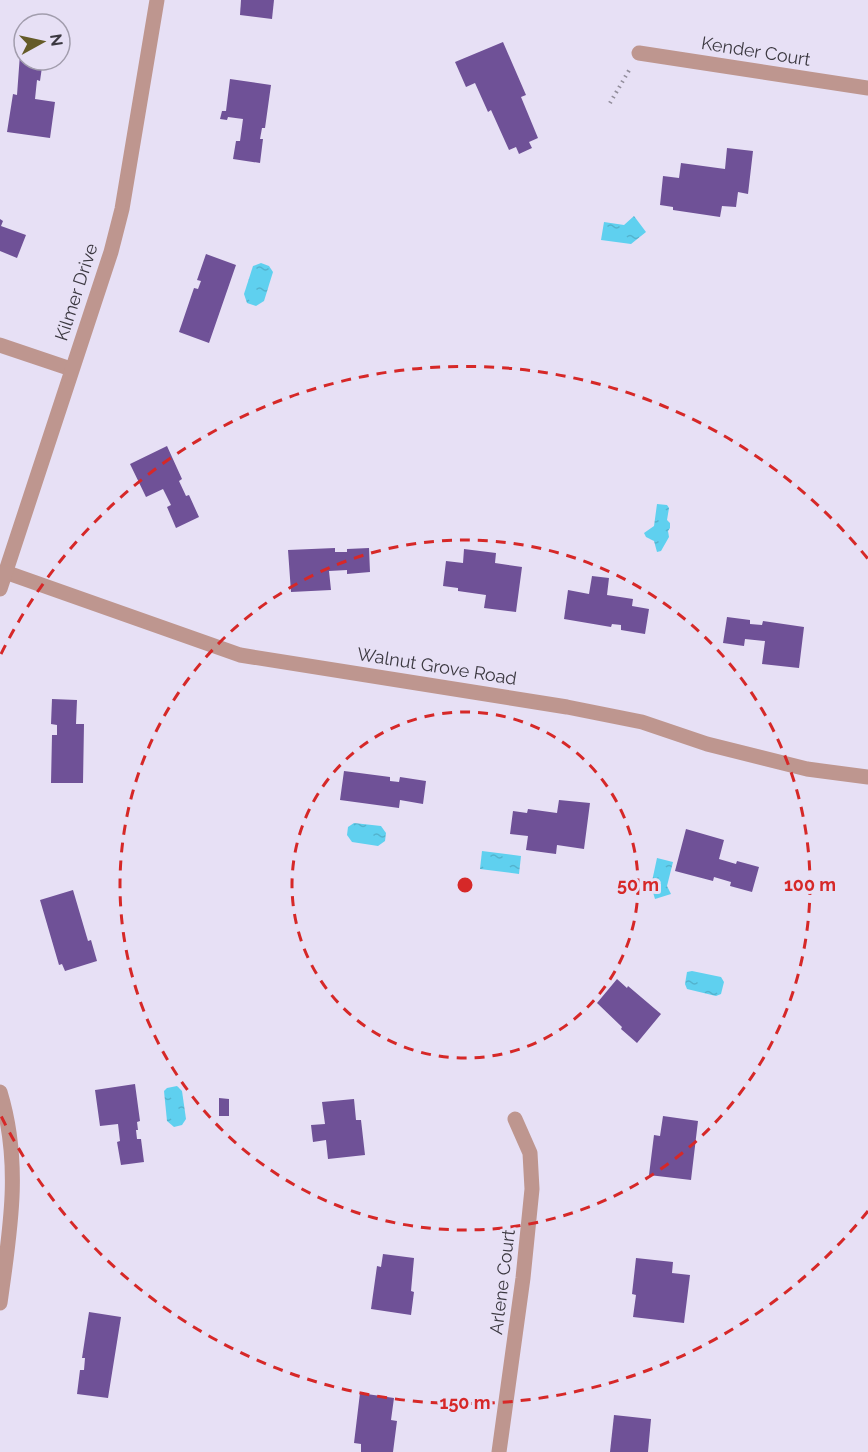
<svg xmlns="http://www.w3.org/2000/svg" width="868" height="1452" font-family="Raleway,sans-serif">
	<style>
		.water { fill: url(#water-ripples) }
		.building { fill: #6f5197 }
		.lines { fill: none; stroke-linecap: round; stroke-linejoin: round }
		.path { stroke: #928d9b; stroke-width: 4; stroke-dasharray: 1.5 4.5; stroke-linecap: butt }
		.minor { stroke: #be968f; stroke-width: 15 }
		.ring { fill: none; stroke: #d62828; stroke-width: 3; stroke-dasharray: 10 8 }
		.labels { text-anchor: middle; dominant-baseline: central; stroke-width: 6; stroke-linejoin: round; paint-order: stroke }
		.street-label { font-size: 18px; fill: #3b3840; stroke: #e7e0f5 }
		.centre { fill: #d62828; stroke: #e7e0f5; stroke-width: 3 }
		.ring-label { font-size: 18px; text-anchor: middle; font-weight: bold; fill: #d62828; stroke: #e7e0f5; stroke-width: 6; stroke-linejoin: round; paint-order: stroke }
	</style>
	<defs>
		<pattern id="water-ripples" width="26" height="14" patternUnits="userSpaceOnUse" patternTransform="scale(1.5)"><rect width="26" height="14" fill="#5fd0ef"/><path d="M2 4q2-2 4 0t4 0M15 11q2-2 4 0t4 0" fill="none" stroke="#53b3ce"/></pattern>
	</defs>
	<rect width="100%" height="100%" fill="#e7e0f5"/>
	<g class="water">
		<path d="M 634,216 L 646,232 L 631,244 L 601,240 L 604,222 L 624,225 Z"/>
		<path d="M 261,263 L 269,266 L 273,272 L 264,301 L 256,306 L 247,303 L 244,294 L 253,266 Z"/>
		<path d="M 657,504 L 667,505 L 669,508 L 667,520 L 670,523 L 670,528 L 668,531 L 669,537 L 661,551 L 657,552 L 654,541 L 646,537 L 644,533 L 654,526 Z"/>
		<path d="M 354,823 L 381,826 L 386,833 L 385,841 L 378,846 L 352,842 L 347,835 L 348,827 Z"/>
		<path d="M 482,851 L 521,856 L 519,874 L 480,869 Z"/>
		<path d="M 657,858 L 673,862 L 667,886 L 671,894 L 655,899 L 651,886 Z"/>
		<path d="M 692,971 L 721,977 L 724,982 L 721,994 L 716,996 L 687,989 L 685,984 L 687,972 Z"/>
		<path d="M 177,1086 L 182,1091 L 186,1119 L 182,1125 L 174,1127 L 167,1121 L 164,1091 L 167,1088 Z"/>
	</g>
	<g class="building">
		<path d="M 241,0 L 274,0 L 272,19 L 240,15 Z"/>
		<path d="M 503,42 L 526,95 L 521,97 L 538,138 L 529,142 L 532,148 L 519,154 L 516,147 L 509,150 L 491,110 L 488,112 L 475,83 L 466,87 L 455,62 Z"/>
		<path d="M 20,54 L 24,55 L 24,60 L 43,60 L 40,81 L 37,80 L 35,99 L 55,102 L 50,138 L 7,132 L 13,94 L 17,95 Z"/>
		<path d="M 230,79 L 271,85 L 265,128 L 262,128 L 260,139 L 263,139 L 260,163 L 233,159 L 236,141 L 240,141 L 243,119 L 228,117 L 227,120 L 220,119 L 222,111 L 226,111 Z"/>
		<path d="M 727,148 L 753,151 L 748,194 L 738,192 L 736,207 L 722,206 L 720,217 L 673,210 L 673,207 L 660,205 L 663,176 L 679,178 L 681,163 L 725,169 Z"/>
		<path d="M 0,219 L 3,221 L 1,226 L 26,235 L 17,258 L 0,251 Z"/>
		<path d="M 206,254 L 236,265 L 209,343 L 179,332 L 194,288 L 198,289 L 201,281 L 197,280 Z"/>
		<path d="M 167,446 L 182,479 L 179,481 L 186,496 L 189,495 L 199,517 L 176,528 L 167,507 L 171,505 L 163,489 L 146,497 L 130,464 Z"/>
		<path d="M 335,548 L 335,552 L 347,552 L 347,549 L 369,548 L 370,572 L 347,574 L 347,570 L 329,571 L 331,590 L 291,592 L 288,550 Z"/>
		<path d="M 464,549 L 496,553 L 495,563 L 522,567 L 516,612 L 484,608 L 486,595 L 458,591 L 458,588 L 443,586 L 446,561 L 463,563 Z"/>
		<path d="M 592,576 L 609,578 L 607,595 L 633,599 L 632,606 L 649,609 L 645,634 L 621,630 L 621,625 L 612,624 L 611,627 L 564,619 L 568,590 L 589,594 Z"/>
		<path d="M 727,617 L 750,620 L 750,624 L 762,625 L 763,621 L 804,627 L 799,668 L 762,664 L 765,641 L 745,639 L 744,646 L 723,643 Z"/>
		<path d="M 52,699 L 77,700 L 76,724 L 84,724 L 83,783 L 51,783 L 52,735 L 57,735 L 57,725 L 51,724 Z"/>
		<path d="M 344,771 L 390,777 L 390,781 L 399,782 L 400,777 L 426,781 L 423,804 L 400,800 L 399,808 L 340,800 Z"/>
		<path d="M 559,800 L 590,803 L 584,849 L 557,845 L 556,854 L 526,850 L 528,836 L 510,834 L 513,811 L 527,813 L 528,809 L 557,813 Z"/>
		<path d="M 686,829 L 724,840 L 719,859 L 736,864 L 737,861 L 759,867 L 752,892 L 730,886 L 731,882 L 714,877 L 713,881 L 675,871 Z"/>
		<path d="M 73,890 L 88,941 L 91,940 L 97,961 L 65,971 L 62,964 L 59,965 L 40,900 Z"/>
		<path d="M 617,979 L 627,988 L 628,986 L 661,1014 L 637,1043 L 621,1029 L 622,1027 L 597,1003 Z"/>
		<path d="M 135,1084 L 140,1121 L 137,1122 L 138,1130 L 136,1130 L 137,1139 L 141,1139 L 144,1162 L 121,1165 L 117,1142 L 120,1141 L 118,1124 L 100,1126 L 95,1090 Z"/>
		<path d="M 219,1098 L 229,1099 L 229,1116 L 219,1116 Z"/>
		<path d="M 354,1099 L 356,1120 L 361,1120 L 365,1155 L 328,1159 L 326,1140 L 313,1142 L 311,1125 L 325,1124 L 322,1102 Z"/>
		<path d="M 663,1116 L 698,1121 L 691,1180 L 649,1175 L 654,1135 L 660,1136 Z"/>
		<path d="M 383,1254 L 414,1258 L 411,1291 L 414,1292 L 411,1315 L 371,1309 L 377,1266 L 381,1267 Z"/>
		<path d="M 636,1258 L 673,1262 L 672,1273 L 690,1275 L 684,1323 L 633,1317 L 636,1295 L 632,1294 Z"/>
		<path d="M 89,1312 L 121,1317 L 108,1398 L 77,1394 L 80,1370 L 84,1370 L 85,1358 L 82,1358 Z"/>
		<path d="M 360,1393 L 394,1398 L 391,1420 L 397,1421 L 393,1452 L 361,1452 L 361,1444 L 354,1443 Z"/>
		<path d="M 614,1415 L 651,1419 L 648,1452 L 610,1452 Z"/>
	</g>
	<g class="lines">
		<path class="path" d="M 610,103 L 631,67"/>
		<g class="minor">
			<path d="M 639,53 L 868,88"/>
			<path d="M 0,345 L 71,369"/>
			<path d="M 5,572 L 240,655 L 567,707 L 642,722 L 707,744 L 807,769 L 868,777"/>
			<path d="M 0,589 L 111,252 L 122,209 L 157,0"/>
			<path d="M 0,1092 C 22,1164 10,1231 0,1303"/>
			<path d="M 499,1452 L 523,1278 L 532,1189 L 530,1153 L 515,1119"/>
		</g>
	</g>
	<g class="ring">
		<circle cx="465" cy="885" r="173"/>
		<circle cx="465" cy="885" r="345"/>
		<path d="M868 1211A518 518 0 0 1 1 1116M1 654A518 518 0 0 1 868 559"/>
	</g>
	<g class="labels">
		<g class="street-label">
			<text transform="translate(756 51) rotate(9)">Kender Court</text>
			<text transform="translate(76 292) rotate(-72)">Kilmer Drive</text>
			<text transform="translate(437 666) rotate(9)">Walnut Grove Road</text>
			<text transform="translate(502 1282) rotate(-83)">Arlene Court</text>
		</g>
	</g>
	<circle cx="465" cy="885" r="9" class="centre"/>
	<g class="ring-label">
		<text x="638" y="891">50 m</text>
		<text x="810" y="891">100 m</text>
		<text x="465" y="1409">150 m</text>
	</g>
	<g transform="translate(42 42) rotate(82)"><circle r="28" fill="#e7e0f5" stroke="#a29dad" stroke-width="1.5"/>
	<path d="M0-4.5L10 22L0 15L-10 22Z" fill="#655b28"/>
	<text y="-9" font-size="16" font-weight="bold" text-anchor="middle" fill="#3b3840">N</text>
	</g>
</svg>
